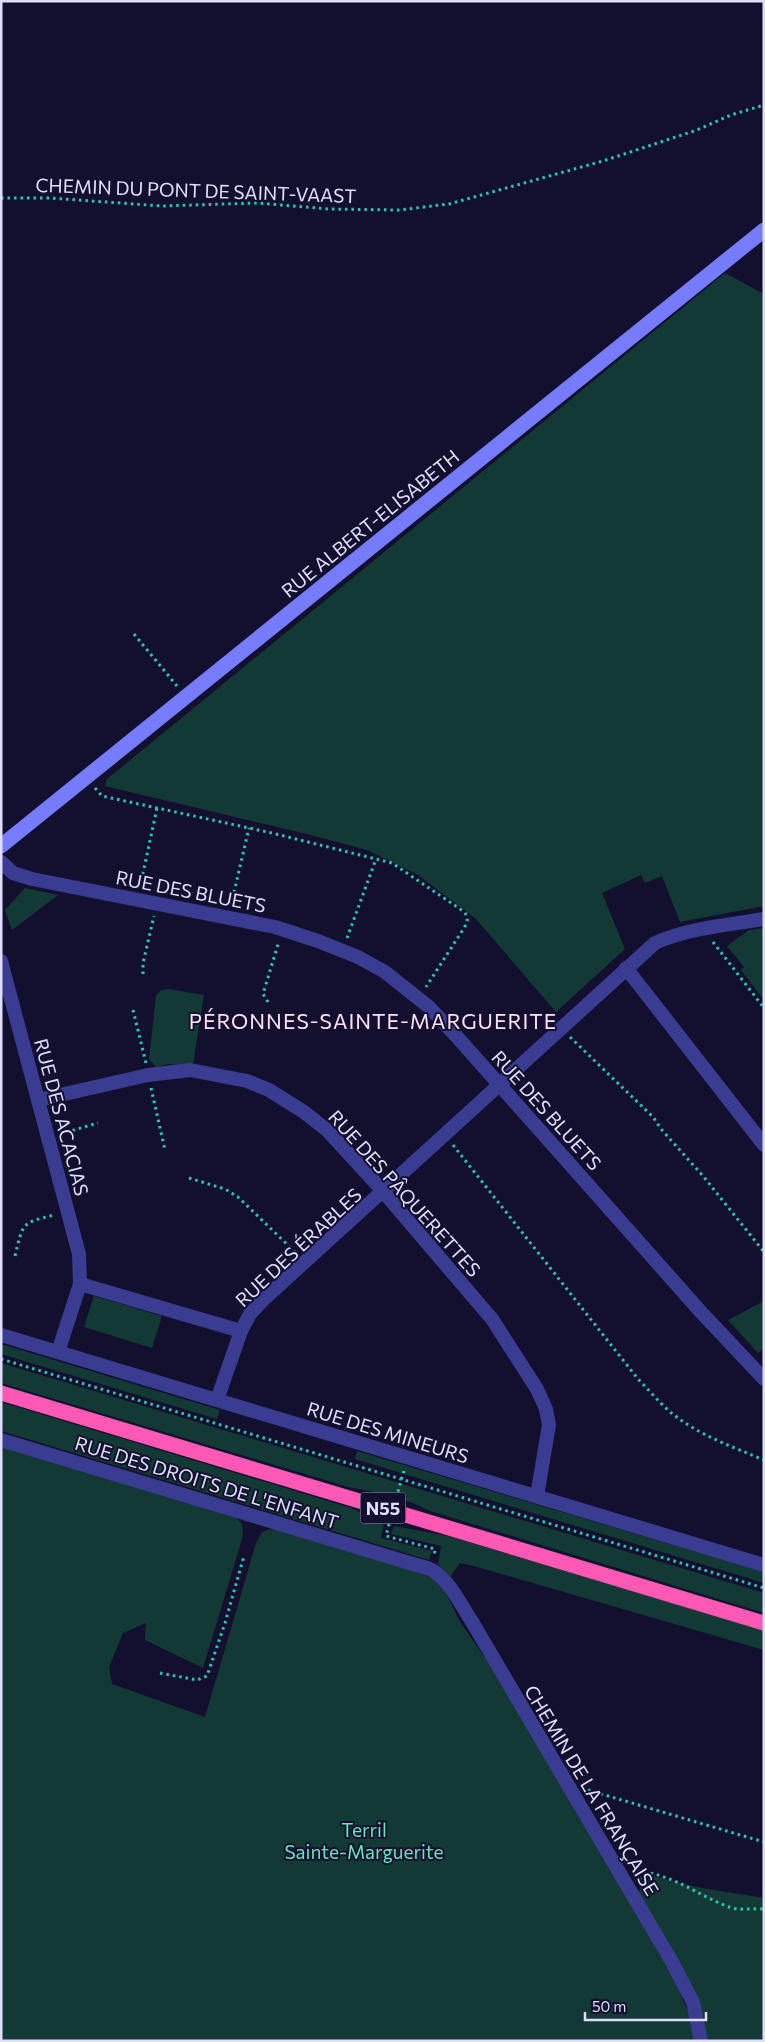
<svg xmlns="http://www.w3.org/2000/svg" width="765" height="2042" font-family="Commissioner,sans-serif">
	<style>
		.green { fill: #133935 }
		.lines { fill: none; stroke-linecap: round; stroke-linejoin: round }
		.path { stroke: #29c8b2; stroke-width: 3; stroke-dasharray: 2.5 4; stroke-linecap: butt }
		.street { stroke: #393c90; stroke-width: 14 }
		.secondary { stroke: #757cff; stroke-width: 15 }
		.highway { stroke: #ff59b5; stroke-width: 15 }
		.labels { text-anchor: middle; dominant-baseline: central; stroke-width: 4; stroke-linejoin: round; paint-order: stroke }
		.shield { fill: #13102f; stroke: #a2a0c1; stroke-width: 1 }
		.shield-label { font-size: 18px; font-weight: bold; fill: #dfdeff }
		.street-label { font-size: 19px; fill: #dfdeff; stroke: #13102f }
		.park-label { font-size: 19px; fill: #61e9bc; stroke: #13102f }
		.quarter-label { font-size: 21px; letter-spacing: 1px; fill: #ffe0f6; stroke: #13102f }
	</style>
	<rect width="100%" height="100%" fill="#13102f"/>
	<g class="green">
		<path d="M 725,273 L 764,294 L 764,906 L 680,922 L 662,876 L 645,883 L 641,875 L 602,893 L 625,949 L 556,1012 L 475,918 L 418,875 L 367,850 L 307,834 L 105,786 L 107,779 Z"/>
		<path d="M 25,888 L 58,895 L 12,930 L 5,910 Z"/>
		<path d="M 764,928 L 764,1000 L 741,970 L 744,967 L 727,946 L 749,930 Z"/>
		<path d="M 169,989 L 204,995 L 193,1065 L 168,1064 L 156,1067 L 149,1059 L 156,996 L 161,990 Z"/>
		<path d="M 94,1296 L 162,1316 L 152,1348 L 84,1327 Z"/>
		<path d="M 764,1301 L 764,1348 L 758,1353 L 728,1320 Z"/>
		<path d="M 1,1344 L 220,1410 L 217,1419 L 1,1354 Z"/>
		<path d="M 1,1363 L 764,1593 L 764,1613 L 430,1511 C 404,1497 377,1492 348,1487 L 1,1383 Z"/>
		<path d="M 1,1402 L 351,1508 L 384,1523 L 381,1538 L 432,1551 L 429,1560 L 1,1431 Z"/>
		<path d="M 1,1446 L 233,1515 C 243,1522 244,1528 242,1539 L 203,1668 L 145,1640 L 146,1623 L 123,1633 L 109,1667 L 112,1684 L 205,1717 L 256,1543 L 262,1532 L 270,1529 L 285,1531 L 426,1574 C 452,1592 449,1606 465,1629 C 545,1741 609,1865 677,1985 L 691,2019 L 698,2041 L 1,2041 Z"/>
		<path d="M 357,1451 L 764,1572 L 764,1583 L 355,1459 Z"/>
		<path d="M 394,1526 L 448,1536 L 764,1630 L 764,1650 L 474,1566 L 460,1563 L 450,1577 L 438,1564 L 441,1546 L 391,1534 Z"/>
		<path d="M 653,1876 L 696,1887 L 764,1898 L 764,2041 L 707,2041 L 638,1893 L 644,1881 Z"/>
	</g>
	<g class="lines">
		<g class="path">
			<path d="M 1,198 L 50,198 L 162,206 L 257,203 L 329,209 L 399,210 L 449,204 L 603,161 L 697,130 L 731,115 L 764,105"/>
			<path d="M 134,634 L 177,686"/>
			<path d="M 95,788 L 102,796 L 272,833 L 392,863 L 463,911 C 469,917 468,921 464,928 L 426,987"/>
			<path d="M 140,887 L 157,808"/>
			<path d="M 231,905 L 249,828"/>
			<path d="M 347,938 L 376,859"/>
			<path d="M 713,942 L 764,1008"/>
			<path d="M 143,974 L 143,963 L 154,916"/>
			<path d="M 268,1002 L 263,994 L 279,941"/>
			<path d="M 133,1010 L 146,1063"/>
			<path d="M 570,1037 L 653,1117 L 661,1129 L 703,1176 L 764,1252"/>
			<path d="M 151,1088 L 165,1150"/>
			<path d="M 60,1134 L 98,1123"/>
			<path d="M 453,1145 L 638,1379 C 650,1391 661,1405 674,1415 C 701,1436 733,1447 764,1460"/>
			<path d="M 189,1178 L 225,1189 L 238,1197 L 295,1252"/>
			<path d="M 15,1256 C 23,1223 21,1223 54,1215"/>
			<path d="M 1,1359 L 764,1588"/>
			<path d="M 396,1498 L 404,1471"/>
			<path d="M 389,1524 L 386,1536 L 435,1549 L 434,1557"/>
			<path d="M 160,1673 L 197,1680 L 207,1676 L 225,1623 L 244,1556"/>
			<path d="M 588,1790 L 764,1842"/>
			<path d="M 639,1879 L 650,1873 C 679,1879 702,1897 729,1907 C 739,1911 753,1908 764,1909"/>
		</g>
		<g class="street">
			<path d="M 1,862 L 13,873 L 32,879 L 275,927 L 318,941 L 358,957 L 385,972 L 429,1007 L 458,1038 L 700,1311 L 764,1379"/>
			<path d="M 1,961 L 79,1254 L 80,1284"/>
			<path d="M 626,968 L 764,1145"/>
			<path d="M 38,1100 L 148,1075 L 190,1070 L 247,1081 L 269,1090 L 304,1112 L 328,1131 L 381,1189 L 492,1319 L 537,1389 L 546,1409 L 549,1425 L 537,1496"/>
			<path d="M 241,1331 L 250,1314 L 264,1299 L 655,943 C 688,928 728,925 764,919"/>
			<path d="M 1,1335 L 764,1565"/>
			<path d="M 58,1352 L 80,1284 L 241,1331 L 217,1400"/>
			<path d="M 1,1440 L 413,1564 C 419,1566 427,1567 432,1570 C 451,1582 462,1607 474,1625 L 672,1962 L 693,2002 L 701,2041"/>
		</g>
		<path class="secondary" d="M 1,846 L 764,230"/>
		<path class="highway" d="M 1,1393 L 764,1623"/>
	</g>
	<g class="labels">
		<rect class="shield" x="360.5" y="1492.5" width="45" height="31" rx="4"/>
		<g class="shield-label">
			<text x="383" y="1508">N55</text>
		</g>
		<g class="street-label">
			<text transform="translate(196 190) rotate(2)">CHEMIN DU PONT DE SAINT-VAAST</text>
			<text transform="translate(370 523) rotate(-39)">RUE ALBERT-ELISABETH</text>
			<text transform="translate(191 891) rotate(11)">RUE DES BLUETS</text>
			<text transform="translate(547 1110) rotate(48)">RUE DES BLUETS</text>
			<text transform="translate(62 1117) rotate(75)">RUE DES ACACIAS</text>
			<text transform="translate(405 1193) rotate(48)">RUE DES PÂQUERETTES</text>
			<text transform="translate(298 1247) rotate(-43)">RUE DES ÉRABLES</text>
			<text transform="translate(388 1432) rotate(17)">RUE DES MINEURS</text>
			<text transform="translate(207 1482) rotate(17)">RUE DES DROITS DE L'ENFANT</text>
			<text transform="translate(592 1790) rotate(59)">CHEMIN DE LA FRANÇAISE</text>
		</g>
		<g class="park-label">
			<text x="364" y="1829">Terril<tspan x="364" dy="22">Sainte-Marguerite</tspan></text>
		</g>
		<g class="quarter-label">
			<text x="373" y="1020">PÉRONNES-SAINTE-MARGUERITE</text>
		</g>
	</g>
	<rect width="765" height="2042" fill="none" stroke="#dfdeff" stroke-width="5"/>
	<path d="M585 2012v8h121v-8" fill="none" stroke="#dfdeff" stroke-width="2.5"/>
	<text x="592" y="2012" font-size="15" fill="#dfdeff" stroke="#13102f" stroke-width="4" paint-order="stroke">50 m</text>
</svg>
